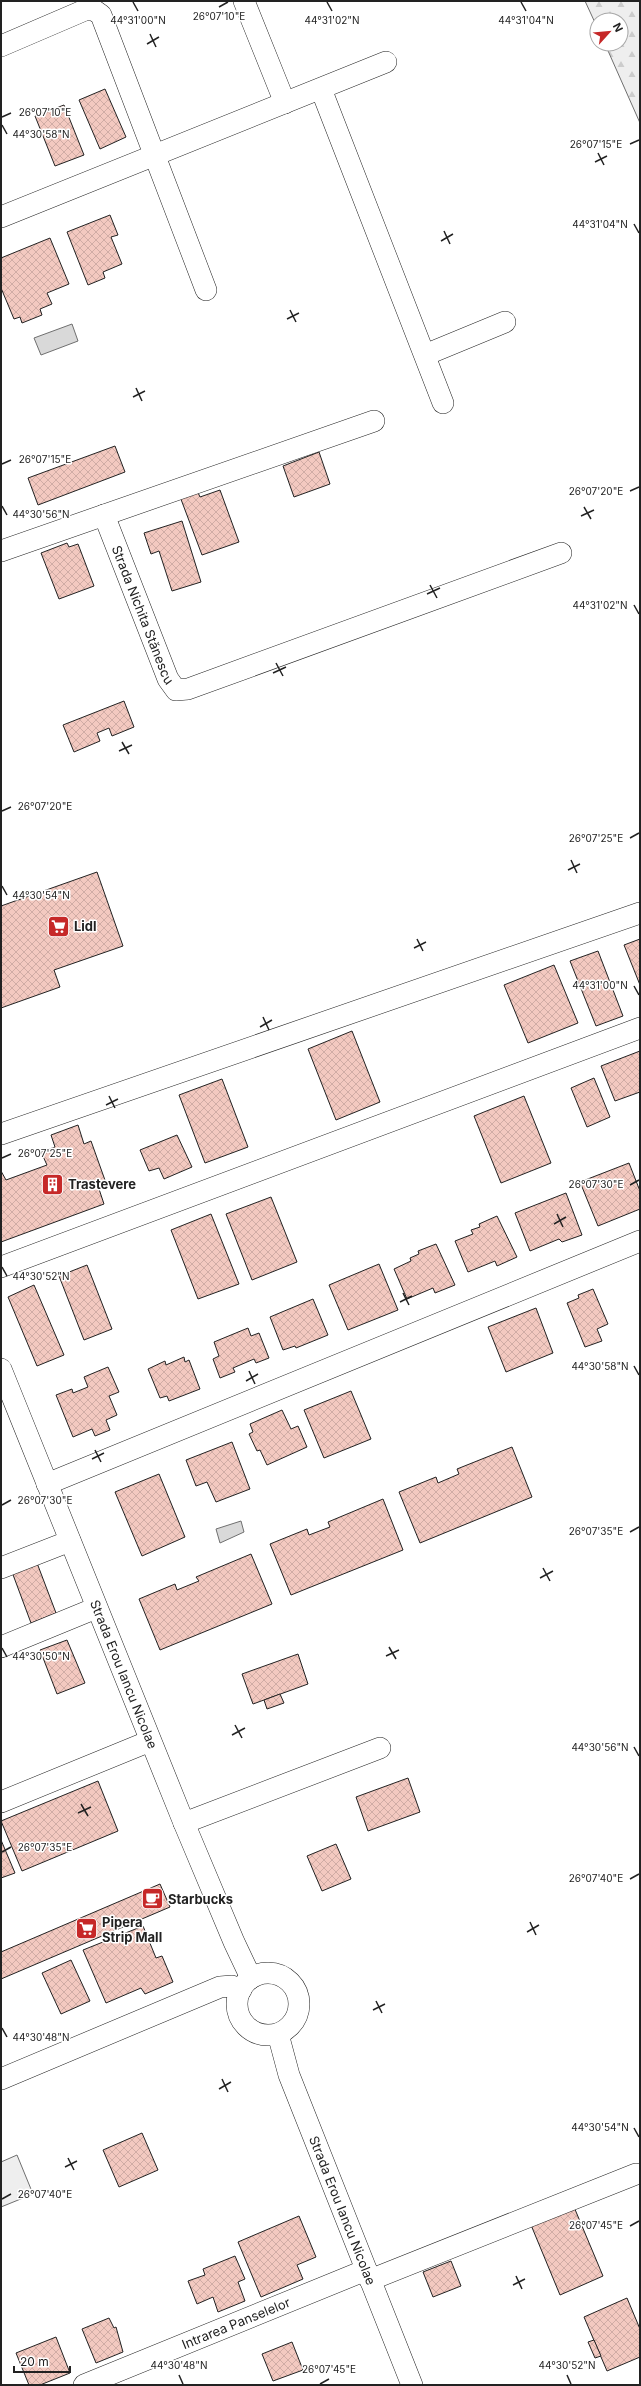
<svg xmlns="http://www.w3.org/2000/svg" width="641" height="2386" font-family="Inter,sans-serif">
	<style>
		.forest { fill: url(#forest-firs); stroke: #6f6f6f }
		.pitch { fill: #eee; stroke: #6f6f6f }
		.water { fill: #d9d9d9; stroke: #6f6f6f }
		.building { fill: url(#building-cross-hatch); stroke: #222 }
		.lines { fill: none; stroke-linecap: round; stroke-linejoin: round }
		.minor-casing { stroke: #222; stroke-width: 22 }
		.minor { stroke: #fff; stroke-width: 21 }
		.ticks { fill: none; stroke: #222; stroke-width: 1.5 }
		.labels { text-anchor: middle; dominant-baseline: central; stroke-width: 3; stroke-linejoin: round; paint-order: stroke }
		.street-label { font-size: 13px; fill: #222; stroke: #fff }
		.poi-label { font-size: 13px; font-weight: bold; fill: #222; stroke: #fff; text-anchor: start }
		.ticks-label { font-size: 10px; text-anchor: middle; fill: #222; stroke: #fff; stroke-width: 3; stroke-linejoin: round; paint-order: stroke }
	</style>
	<defs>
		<pattern id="forest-firs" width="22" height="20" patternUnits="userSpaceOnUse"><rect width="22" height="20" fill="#eee"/><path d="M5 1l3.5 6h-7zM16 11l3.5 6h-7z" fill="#ccc"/></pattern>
		<pattern id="building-cross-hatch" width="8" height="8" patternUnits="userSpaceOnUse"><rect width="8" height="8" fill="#f3c9c0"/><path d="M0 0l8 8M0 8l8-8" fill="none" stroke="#d0aca5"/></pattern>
	</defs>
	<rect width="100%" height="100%" fill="#fff"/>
	<path class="forest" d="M 585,1 L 640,1 L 640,123 L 605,44 L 621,44 L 621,20 L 597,20 L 597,27 Z"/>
	<path class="pitch" d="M 17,2155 L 33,2194 L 1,2207 L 1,2162 Z"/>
	<g class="water">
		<path d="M 72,324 L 78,341 L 41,355 L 34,338 Z"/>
		<path d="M 241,1521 L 244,1532 L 220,1543 L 216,1529 Z"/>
	</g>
	<g class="building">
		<path d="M 105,89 L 126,137 L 100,149 L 79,100 Z"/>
		<path d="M 64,105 L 84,155 L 55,166 L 35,116 Z"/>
		<path d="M 110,215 L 118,235 L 111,237 L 122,264 L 103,272 L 105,278 L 88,285 L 67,232 Z"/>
		<path d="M 50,238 L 69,284 L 47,293 L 52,304 L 40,309 L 42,315 L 22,323 L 20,317 L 14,319 L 1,288 L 1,258 Z"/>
		<path d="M 115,446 L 125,472 L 38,505 L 28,478 Z"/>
		<path d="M 319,452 L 330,484 L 294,497 L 283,466 Z"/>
		<path d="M 196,488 L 200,497 L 220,490 L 239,542 L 202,555 L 179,494 Z"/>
		<path d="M 182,521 L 201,582 L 172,591 L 159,551 L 151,554 L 144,533 Z"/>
		<path d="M 67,543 L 69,547 L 78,544 L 94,586 L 59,599 L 41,553 Z"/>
		<path d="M 124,701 L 134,727 L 112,736 L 109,728 L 97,733 L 100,741 L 74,752 L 63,725 Z"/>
		<path d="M 97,872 L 123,946 L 54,970 L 60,987 L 1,1008 L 1,906 Z"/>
		<path d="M 640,939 L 640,985 L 624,945 Z"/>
		<path d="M 598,951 L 623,1016 L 596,1026 L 570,961 Z"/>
		<path d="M 554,965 L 578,1023 L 528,1043 L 504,985 Z"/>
		<path d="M 352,1031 L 380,1102 L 336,1120 L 308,1049 Z"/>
		<path d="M 640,1051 L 640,1092 L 615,1101 L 601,1066 Z"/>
		<path d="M 594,1078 L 610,1117 L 587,1127 L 571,1088 Z"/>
		<path d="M 222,1079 L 248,1147 L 205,1163 L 179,1095 Z"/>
		<path d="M 524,1096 L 551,1163 L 501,1183 L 474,1116 Z"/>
		<path d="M 78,1125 L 84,1144 L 91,1141 L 106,1183 L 98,1186 L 104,1204 L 1,1242 L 1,1171 L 6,1180 L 47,1165 L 41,1152 L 55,1147 L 51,1135 Z"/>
		<path d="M 177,1135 L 192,1167 L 164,1179 L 159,1168 L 149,1171 L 140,1150 Z"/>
		<path d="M 629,1163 L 640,1191 L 640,1209 L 598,1226 L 580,1182 Z"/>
		<path d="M 566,1193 L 582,1235 L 562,1242 L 559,1239 L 530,1251 L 515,1213 Z"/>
		<path d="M 271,1197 L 297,1262 L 252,1280 L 226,1214 Z"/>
		<path d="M 211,1214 L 239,1284 L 198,1299 L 171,1230 Z"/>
		<path d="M 497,1216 L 517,1257 L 497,1266 L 495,1261 L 468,1272 L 455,1241 L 473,1234 L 471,1230 L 480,1227 L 479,1224 Z"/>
		<path d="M 436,1244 L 455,1285 L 435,1293 L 433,1288 L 407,1299 L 394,1269 L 411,1261 L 410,1258 L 419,1254 L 418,1251 Z"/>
		<path d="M 379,1264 L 398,1310 L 348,1330 L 329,1285 Z"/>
		<path d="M 87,1265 L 112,1329 L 84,1340 L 59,1276 Z"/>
		<path d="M 34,1285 L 64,1355 L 37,1366 L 8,1297 Z"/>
		<path d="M 593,1289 L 608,1324 L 597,1329 L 602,1341 L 585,1347 L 567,1303 L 579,1298 L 578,1295 Z"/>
		<path d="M 313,1299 L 328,1335 L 296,1348 L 295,1346 L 283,1350 L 270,1317 Z"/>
		<path d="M 536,1308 L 553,1353 L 506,1372 L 488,1327 Z"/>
		<path d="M 248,1328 L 251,1336 L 259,1333 L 269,1358 L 256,1363 L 254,1359 L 233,1368 L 235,1372 L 220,1378 L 213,1359 L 219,1356 L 214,1342 Z"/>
		<path d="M 184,1357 L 185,1362 L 189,1360 L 200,1389 L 169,1401 L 167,1396 L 160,1398 L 148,1369 L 165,1361 L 166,1365 Z"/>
		<path d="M 108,1367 L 119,1392 L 109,1396 L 117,1415 L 106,1420 L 110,1430 L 95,1436 L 92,1429 L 73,1437 L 56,1395 L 72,1389 L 73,1393 L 88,1387 L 84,1377 Z"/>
		<path d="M 351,1391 L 371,1439 L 324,1458 L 304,1410 Z"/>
		<path d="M 282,1410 L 291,1429 L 298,1426 L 307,1447 L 267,1465 L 260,1450 L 257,1451 L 249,1434 L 253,1432 L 250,1424 Z"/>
		<path d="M 232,1442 L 250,1489 L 216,1502 L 207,1482 L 196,1486 L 186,1460 Z"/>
		<path d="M 512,1447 L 532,1497 L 420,1543 L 399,1492 L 436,1477 L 438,1483 L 459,1474 L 457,1469 Z"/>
		<path d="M 159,1474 L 185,1537 L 142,1556 L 115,1492 Z"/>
		<path d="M 383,1499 L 403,1550 L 291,1595 L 270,1544 L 307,1529 L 309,1535 L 330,1527 L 328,1522 Z"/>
		<path d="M 251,1554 L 272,1604 L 160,1650 L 139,1599 L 175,1584 L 177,1590 L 199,1581 L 196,1577 Z"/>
		<path d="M 37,1563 L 56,1613 L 31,1623 L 12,1572 Z"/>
		<path d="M 67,1640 L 85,1683 L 57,1694 L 40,1650 Z"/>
		<path d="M 298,1654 L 308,1684 L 253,1704 L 242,1674 Z"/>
		<path d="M 280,1694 L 284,1703 L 267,1709 L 264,1700 Z"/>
		<path d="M 408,1778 L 420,1812 L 368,1831 L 356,1797 Z"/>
		<path d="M 98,1781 L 118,1831 L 22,1871 L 1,1821 Z"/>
		<path d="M 1,1840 L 15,1873 L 1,1878 Z"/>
		<path d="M 336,1844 L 351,1879 L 322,1891 L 307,1856 Z"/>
		<path d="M 160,1884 L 170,1907 L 1,1979 L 1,1952 Z"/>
		<path d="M 143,1926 L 156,1958 L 162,1956 L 173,1982 L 145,1994 L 141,1988 L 106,2003 L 83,1950 Z"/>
		<path d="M 71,1960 L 90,2001 L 61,2014 L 42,1973 Z"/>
		<path d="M 142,2133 L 158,2170 L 119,2187 L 103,2150 Z"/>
		<path d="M 574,2207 L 603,2276 L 560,2295 L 531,2225 Z"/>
		<path d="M 299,2216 L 316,2257 L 297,2265 L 303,2279 L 261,2297 L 238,2242 Z"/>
		<path d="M 235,2256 L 245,2279 L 238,2282 L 245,2301 L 218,2312 L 213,2297 L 197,2304 L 188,2281 L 205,2275 L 203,2269 Z"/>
		<path d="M 451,2261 L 461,2286 L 433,2297 L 423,2272 Z"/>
		<path d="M 627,2298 L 640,2329 L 640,2357 L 607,2371 L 584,2317 Z"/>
		<path d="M 109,2318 L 114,2328 L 116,2327 L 123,2352 L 96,2363 L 82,2329 Z"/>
		<path d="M 56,2337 L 70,2373 L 40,2385 L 29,2385 L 16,2353 Z"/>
		<path d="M 594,2340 L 601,2356 L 595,2358 L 588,2342 Z"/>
		<path d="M 292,2342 L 303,2370 L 273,2381 L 262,2354 Z"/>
	</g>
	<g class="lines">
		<defs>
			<g id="minor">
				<path d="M 244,1 L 285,103"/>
				<path d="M 1,46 L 85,10 L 94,10 L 101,15 L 206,290"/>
				<path d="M 321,89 L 443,403"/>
				<path d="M 1,217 L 386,62"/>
				<path d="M 425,355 L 505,322"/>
				<path id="s1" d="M 104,515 L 168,679 L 176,690 L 188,689 L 561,553"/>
				<path d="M 1,551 L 374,421"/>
				<path d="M 1,1134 L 640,913"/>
				<path d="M 1,1267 L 640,1028"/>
				<path id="s2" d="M 1,1369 L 184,1823 L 234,1942 L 251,1978"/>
				<path d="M 47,1484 L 640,1241"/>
				<path d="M 1,1568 L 70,1541"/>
				<path d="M 1,1647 L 96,1608"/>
				<path d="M 1,1802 L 150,1741"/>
				<path d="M 184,1823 L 380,1748"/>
				<circle cx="268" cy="2004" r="31"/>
				<path id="s3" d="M 278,2034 L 289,2075 L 412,2385"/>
				<path d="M 1,2079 L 220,1987 L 232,1986 L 241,1990"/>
				<path d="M 370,2280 L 636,2174"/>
				<path id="s4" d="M 84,2385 L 366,2270"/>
			</g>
		</defs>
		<use href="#minor" class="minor-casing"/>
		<use href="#minor" class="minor"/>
	</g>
	<path class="ticks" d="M 133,2 L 138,11M 327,2 L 332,11M 521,2 L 526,11M 219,7 L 228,2M 150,34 L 156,47M 147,44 L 159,37M 2,117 L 11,113M 2,125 L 7,134M 630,144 L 639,140M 598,153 L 604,165M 595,162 L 607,156M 634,224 L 639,233M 444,231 L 450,244M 441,241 L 453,234M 290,310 L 296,322M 287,319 L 299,313M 136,388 L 142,401M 133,397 L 145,391M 2,464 L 11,460M 630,491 L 639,487M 2,506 L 7,515M 584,507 L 591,519M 581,516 L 594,510M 430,585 L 437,598M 427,594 L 440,588M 634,605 L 639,614M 276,663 L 283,676M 273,673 L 286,667M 122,742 L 129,754M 119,751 L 132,745M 2,811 L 11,807M 630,838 L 639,833M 571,860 L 577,873M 568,870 L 580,864M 2,886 L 7,895M 417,939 L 423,951M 414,948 L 426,942M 634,986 L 639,995M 263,1017 L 269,1030M 260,1027 L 272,1020M 109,1096 L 115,1108M 106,1105 L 118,1099M 2,1158 L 11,1154M 630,1185 L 639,1180M 557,1214 L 563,1227M 554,1224 L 566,1217M 2,1267 L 7,1276M 403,1293 L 409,1305M 400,1302 L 412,1296M 634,1366 L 639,1375M 249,1371 L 255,1384M 246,1381 L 258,1374M 95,1450 L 101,1462M 92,1459 L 104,1453M 2,1505 L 11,1500M 630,1532 L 639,1527M 543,1568 L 550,1581M 540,1578 L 553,1571M 389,1647 L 396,1659M 2,1648 L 7,1657M 386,1656 L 399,1650M 235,1725 L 242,1738M 232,1735 L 245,1728M 634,1747 L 639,1756M 81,1804 L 88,1816M 78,1813 L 91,1807M 2,1852 L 11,1847M 630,1879 L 639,1874M 530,1922 L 536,1935M 527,1932 L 539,1925M 376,2001 L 382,2013M 373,2010 L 385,2004M 2,2028 L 7,2037M 222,2079 L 228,2092M 219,2089 L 231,2082M 634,2128 L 639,2137M 68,2158 L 74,2170M 65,2167 L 77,2161M 2,2199 L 11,2194M 630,2226 L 639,2221M 516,2276 L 522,2289M 513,2285 L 525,2279M 179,2375 L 183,2384M 567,2375 L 571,2384M 320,2384 L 329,2379"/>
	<defs>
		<symbol id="supermarket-square" viewBox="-11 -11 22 22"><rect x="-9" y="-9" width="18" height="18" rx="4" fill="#c62828" stroke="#fff"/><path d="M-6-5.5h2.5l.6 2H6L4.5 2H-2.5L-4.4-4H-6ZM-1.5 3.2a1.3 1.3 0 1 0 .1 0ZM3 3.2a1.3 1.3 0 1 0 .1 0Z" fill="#fff"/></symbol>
		<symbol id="building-square" viewBox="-11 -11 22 22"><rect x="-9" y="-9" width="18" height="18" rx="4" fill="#c62828" stroke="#fff"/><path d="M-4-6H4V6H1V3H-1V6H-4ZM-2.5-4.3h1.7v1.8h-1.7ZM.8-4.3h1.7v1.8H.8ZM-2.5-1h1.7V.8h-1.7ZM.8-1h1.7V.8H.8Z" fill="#fff"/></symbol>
		<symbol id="cafe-square" viewBox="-11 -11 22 22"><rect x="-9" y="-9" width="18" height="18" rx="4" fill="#c62828" stroke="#fff"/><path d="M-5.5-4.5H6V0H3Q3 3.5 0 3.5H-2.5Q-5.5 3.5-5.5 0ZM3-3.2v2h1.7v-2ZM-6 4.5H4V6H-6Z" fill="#fff"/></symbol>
	</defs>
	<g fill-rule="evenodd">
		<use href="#supermarket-square" x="46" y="914" width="25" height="25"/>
		<use href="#building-square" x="40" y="1172" width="25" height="25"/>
		<use href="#cafe-square" x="140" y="1886" width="25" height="25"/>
		<use href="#supermarket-square" x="74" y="1916" width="25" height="25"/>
	</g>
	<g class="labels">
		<g class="street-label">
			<text stroke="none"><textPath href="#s1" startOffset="107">Strada Nichita Stănescu</textPath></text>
			<text stroke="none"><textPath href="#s2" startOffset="329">Strada Erou Iancu Nicolae</textPath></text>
			<text stroke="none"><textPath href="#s3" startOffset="188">Strada Erou Iancu Nicolae</textPath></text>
			<text stroke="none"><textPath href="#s4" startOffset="164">Intrarea Panselelor</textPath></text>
		</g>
		<g class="poi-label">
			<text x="74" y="926">Lidl</text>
			<text x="68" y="1184">Trastevere</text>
			<text x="168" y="1899">Starbucks</text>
			<text x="102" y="1922">Pipera<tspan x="102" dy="15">Strip Mall</tspan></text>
		</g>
	</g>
	<g class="ticks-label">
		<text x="219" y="20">26°07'10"E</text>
		<text x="138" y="24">44°31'00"N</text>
		<text x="332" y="24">44°31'02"N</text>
		<text x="526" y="24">44°31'04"N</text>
		<text x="45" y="116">26°07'10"E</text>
		<text x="41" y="138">44°30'58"N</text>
		<text x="596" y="148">26°07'15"E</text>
		<text x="600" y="228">44°31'04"N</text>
		<text x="45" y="463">26°07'15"E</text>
		<text x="596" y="495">26°07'20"E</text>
		<text x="41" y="518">44°30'56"N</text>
		<text x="600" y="609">44°31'02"N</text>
		<text x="45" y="810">26°07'20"E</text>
		<text x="596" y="842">26°07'25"E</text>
		<text x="41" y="899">44°30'54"N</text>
		<text x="600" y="989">44°31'00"N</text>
		<text x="45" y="1157">26°07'25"E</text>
		<text x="596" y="1188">26°07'30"E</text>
		<text x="41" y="1280">44°30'52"N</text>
		<text x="600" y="1370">44°30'58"N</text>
		<text x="45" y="1504">26°07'30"E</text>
		<text x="596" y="1535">26°07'35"E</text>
		<text x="41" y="1660">44°30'50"N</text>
		<text x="600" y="1751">44°30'56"N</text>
		<text x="45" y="1851">26°07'35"E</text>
		<text x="596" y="1882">26°07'40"E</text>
		<text x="41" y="2041">44°30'48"N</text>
		<text x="600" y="2131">44°30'54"N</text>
		<text x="45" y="2198">26°07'40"E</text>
		<text x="596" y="2229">26°07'45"E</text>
		<text x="179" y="2369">44°30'48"N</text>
		<text x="567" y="2369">44°30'52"N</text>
		<text x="329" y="2373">26°07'45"E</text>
	</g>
	<rect width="641" height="2386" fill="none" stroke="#222222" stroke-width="4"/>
	<g transform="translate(609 32) rotate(63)"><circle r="19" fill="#ffffff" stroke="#a7a7a7"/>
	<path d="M0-3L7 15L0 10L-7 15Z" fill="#c62828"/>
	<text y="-6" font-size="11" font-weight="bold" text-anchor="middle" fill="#222222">N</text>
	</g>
	<path d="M14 2366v6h56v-6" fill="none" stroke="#222222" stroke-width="2"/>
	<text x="20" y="2366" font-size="12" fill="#222222" stroke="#ffffff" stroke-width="3" paint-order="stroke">20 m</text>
</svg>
